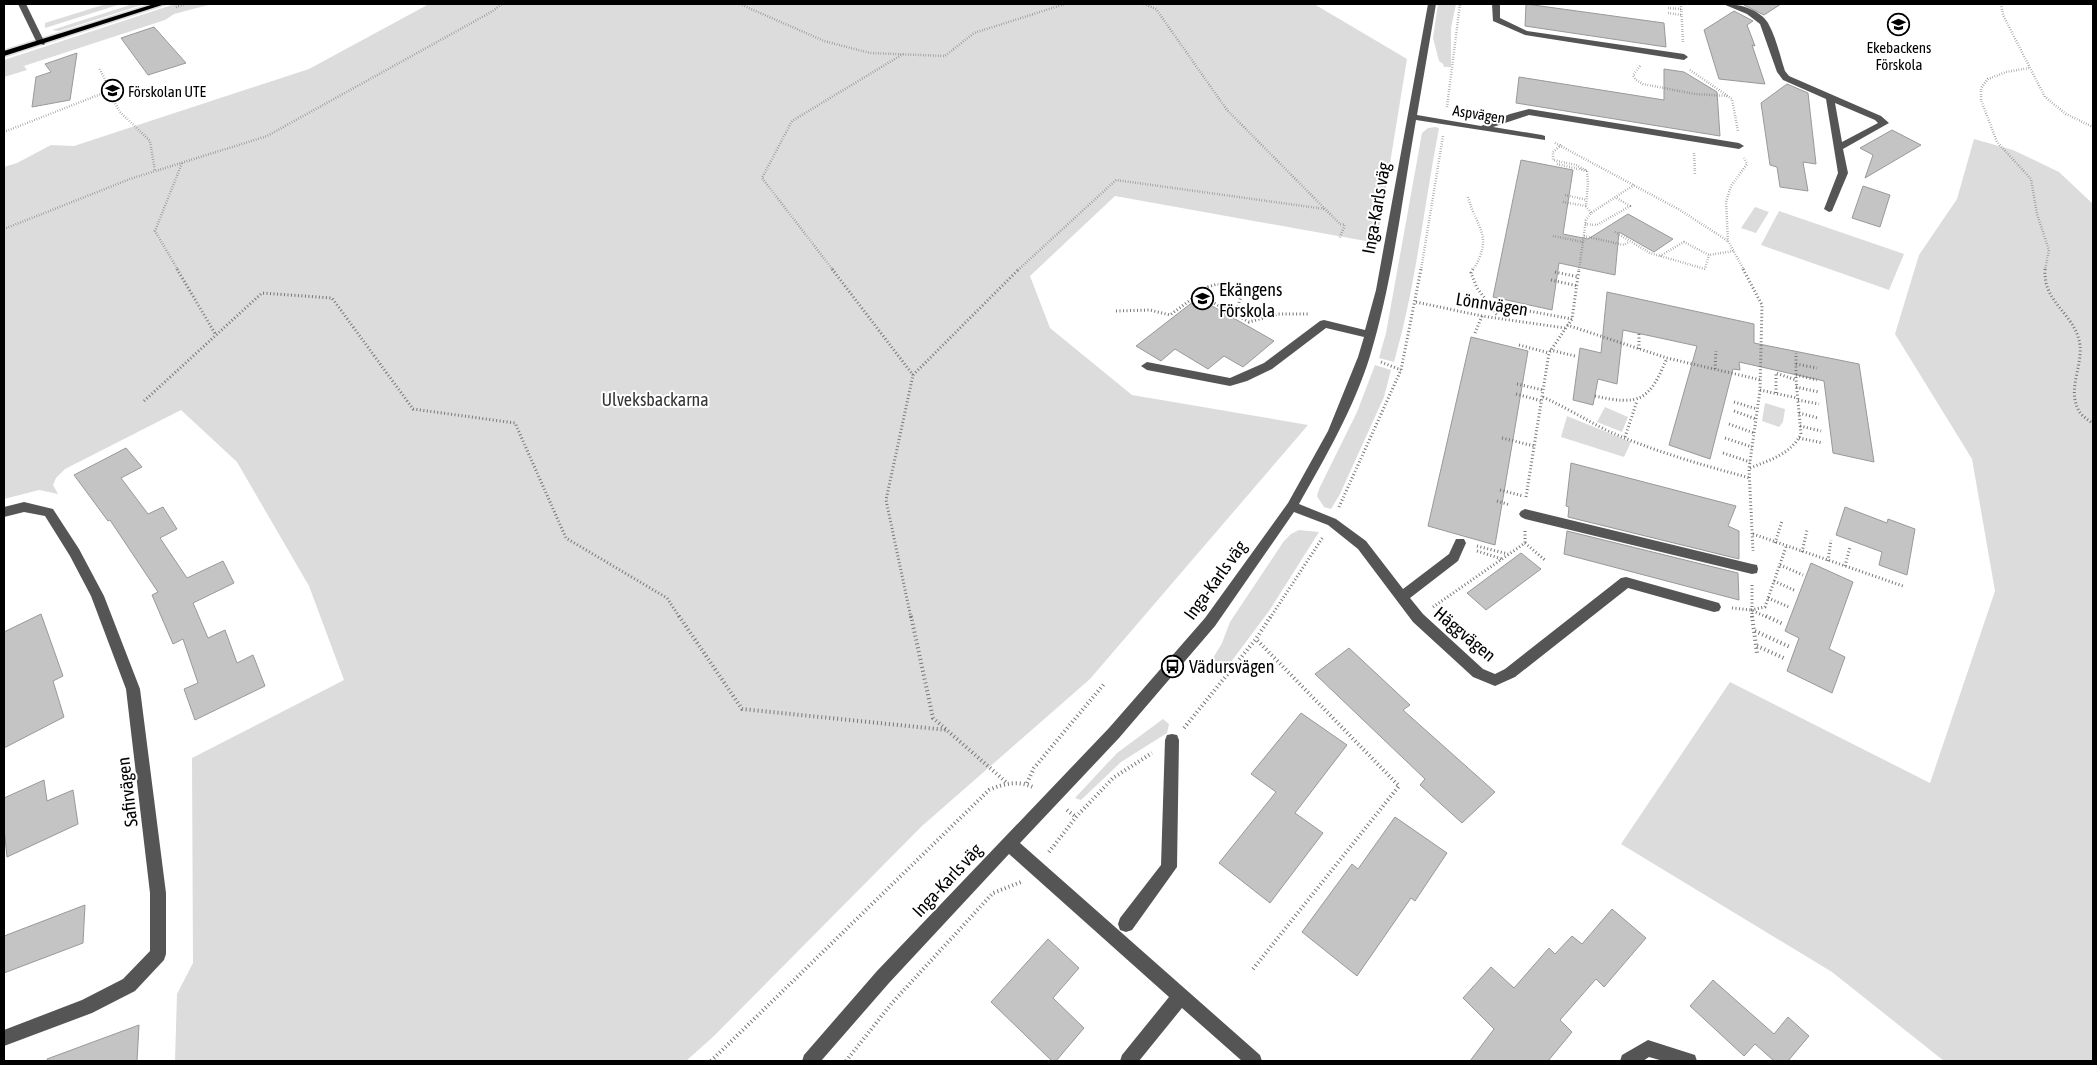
<svg xmlns="http://www.w3.org/2000/svg" width="2097" height="1065" font-family="'Asap Condensed',sans-serif">
	<style>
		.green { fill: #dcdcdc }
		.building { fill: #c4c4c4; stroke: #999 }
		.lines { fill: none; stroke-linecap: round; stroke-linejoin: round }
		.major-casing { stroke: #dbdbdb; stroke-width: 3 }
		.path-far2 { stroke: #777; stroke-width: 2.5; stroke-dasharray: 0.5 2; stroke-linecap: butt }
		.path-far1 { stroke: #777; stroke-width: 3; stroke-dasharray: 1 2.5; stroke-linecap: butt }
		.path { stroke: #777; stroke-width: 4; stroke-dasharray: 1 3; stroke-linecap: butt }
		.minor { fill: #555; fill-rule: evenodd }
		.major { fill: #000; fill-rule: evenodd }
		.labels { text-anchor: middle; dominant-baseline: central; stroke-width: 4; stroke-linejoin: round; paint-order: stroke }
		.far-poi-label { font-size: 15px; fill: #000; stroke: #fff }
		.far-street-label { font-size: 15px; fill: #000; stroke: #fff }
		.street-label { font-size: 18px; fill: #000; stroke: #fff }
		.poi-label { font-size: 18px; fill: #000; stroke: #fff; text-anchor: start }
		.park-label { font-size: 18px; fill: #333; stroke: #fff }
	</style>
	<rect width="100%" height="100%" fill="#fff"/>
	<g class="green">
		<path d="M 106,4 L 121,4 L 45,28 L 45,23 Z"/>
		<path d="M 133,4 L 145,4 L 69,28 L 59,31 L 52,30 Z"/>
		<path d="M 175,4 L 212,4 L 174,14 L 165,20 L 24,66 L 27,70 L 4,77 L 4,60 Z"/>
		<path d="M 429,4 L 1314,4 L 1407,59 L 1377,243 L 1115,196 L 1030,276 L 1050,328 L 1132,395 L 1308,425 L 1090,679 L 922,826 L 714,1036 L 686,1061 L 175,1061 L 177,994 L 193,963 L 192,758 L 344,680 L 309,586 L 237,462 L 181,410 L 65,469 L 56,478 L 53,485 L 58,494 L 39,490 L 4,499 L 4,167 L 17,163 L 51,145 L 74,146 L 309,69 Z"/>
		<path d="M 1438,4 L 1456,4 L 1451,28 L 1451,67 L 1444,67 L 1443,64 L 1439,61 L 1433,38 Z"/>
		<path d="M 1435,127 L 1439,128 C 1424,206 1416,285 1394,362 L 1379,358 L 1386,333 L 1422,133 L 1428,128 Z"/>
		<path d="M 1974,139 L 2013,150 L 2059,172 L 2093,204 L 2093,1061 L 1944,1061 L 1832,972 L 1621,844 L 1730,682 L 1930,783 L 1995,591 L 1972,459 L 1895,334 L 1919,255 L 1957,199 Z"/>
		<path d="M 1755,207 L 1769,212 L 1756,233 L 1741,228 Z"/>
		<path d="M 1779,211 L 1904,254 L 1889,290 L 1761,245 Z"/>
		<path d="M 1375,365 L 1391,370 L 1384,397 L 1340,494 L 1331,509 L 1324,507 L 1317,496 L 1319,489 L 1357,412 Z"/>
		<path d="M 1765,403 L 1785,409 L 1783,422 L 1779,427 L 1762,421 Z"/>
		<path d="M 1605,407 L 1628,417 L 1622,432 L 1597,422 Z"/>
		<path d="M 1567,416 L 1631,442 L 1624,457 L 1561,437 Z"/>
		<path d="M 1299,530 L 1319,532 L 1269,611 L 1222,674 L 1209,665 L 1222,643 L 1230,622 L 1284,541 L 1291,534 Z"/>
		<path d="M 1163,719 L 1169,724 L 1167,733 L 1121,762 L 1081,800 L 1075,798 L 1117,753 Z"/>
	</g>
	<g class="building">
		<path d="M 1526,4 L 1664,23 L 1666,47 L 1525,26 Z"/>
		<path d="M 1745,4 L 1781,4 L 1764,15 L 1744,5 Z"/>
		<path d="M 1734,11 L 1753,21 L 1747,25 L 1755,46 L 1752,45 L 1765,84 L 1719,79 L 1704,30 Z"/>
		<path d="M 154,27 L 186,63 L 148,75 L 121,38 Z"/>
		<path d="M 77,53 L 70,100 L 32,107 L 36,77 L 51,72 L 45,64 Z"/>
		<path d="M 1664,69 L 1684,72 L 1717,92 L 1720,136 L 1516,103 L 1519,77 L 1664,100 Z"/>
		<path d="M 1787,84 L 1808,93 L 1816,164 L 1803,162 L 1808,191 L 1780,187 L 1777,167 L 1770,165 L 1761,103 Z"/>
		<path d="M 1892,130 L 1921,145 L 1865,178 L 1873,155 L 1860,148 Z"/>
		<path d="M 1521,160 L 1573,170 L 1563,234 L 1588,239 L 1628,214 L 1673,239 L 1654,252 L 1619,232 L 1615,275 L 1559,263 L 1552,310 L 1493,297 Z"/>
		<path d="M 1863,186 L 1890,195 L 1880,227 L 1852,218 Z"/>
		<path d="M 1607,292 L 1754,324 L 1754,343 L 1859,364 L 1874,462 L 1833,453 L 1824,381 L 1739,362 L 1740,370 L 1733,369 L 1710,459 L 1669,445 L 1697,346 L 1623,330 L 1617,384 L 1598,379 L 1593,405 L 1573,400 L 1580,348 L 1601,353 Z"/>
		<path d="M 1198,298 L 1253,329 L 1274,341 L 1243,367 L 1224,356 L 1208,369 L 1175,349 L 1161,361 L 1136,346 Z"/>
		<path d="M 1471,337 L 1528,351 L 1495,545 L 1428,526 Z"/>
		<path d="M 126,448 L 142,467 L 121,478 L 148,514 L 163,507 L 177,529 L 160,538 L 187,578 L 223,561 L 234,583 L 193,603 L 208,638 L 225,630 L 237,663 L 253,655 L 265,686 L 195,720 L 184,689 L 198,683 L 183,639 L 173,644 L 152,595 L 158,592 L 110,520 L 108,521 L 74,475 Z"/>
		<path d="M 1571,463 L 1736,506 L 1728,526 L 1739,531 L 1739,559 L 1568,517 L 1569,507 L 1566,506 Z"/>
		<path d="M 1845,507 L 1887,523 L 1888,519 L 1915,529 L 1907,575 L 1879,565 L 1882,552 L 1836,535 Z"/>
		<path d="M 1567,531 L 1738,573 L 1739,600 L 1564,554 Z"/>
		<path d="M 1521,553 L 1541,569 L 1486,610 L 1467,593 Z"/>
		<path d="M 1811,563 L 1853,582 L 1829,649 L 1845,657 L 1832,693 L 1787,671 L 1799,638 L 1785,631 Z"/>
		<path d="M 41,614 L 63,676 L 53,681 L 64,717 L 4,748 L 4,632 Z"/>
		<path d="M 1349,648 L 1410,705 L 1403,710 L 1495,792 L 1462,823 L 1420,785 L 1425,779 L 1315,674 Z"/>
		<path d="M 1301,713 L 1347,745 L 1295,813 L 1323,833 L 1270,903 L 1219,863 L 1276,792 L 1251,774 Z"/>
		<path d="M 44,780 L 47,801 L 73,790 L 78,824 L 7,857 L 4,828 L 4,798 Z"/>
		<path d="M 1395,817 L 1447,853 L 1415,901 L 1411,898 L 1357,976 L 1302,932 L 1352,864 L 1358,869 Z"/>
		<path d="M 85,905 L 83,943 L 4,973 L 4,936 Z"/>
		<path d="M 1612,909 L 1646,938 L 1604,987 L 1596,979 L 1560,1020 L 1572,1032 L 1548,1061 L 1470,1061 L 1494,1029 L 1463,998 L 1491,967 L 1514,988 L 1549,948 L 1555,954 L 1572,936 L 1582,944 Z"/>
		<path d="M 1048,939 L 1079,968 L 1053,998 L 1084,1028 L 1056,1061 L 1052,1061 L 991,1002 Z"/>
		<path d="M 1713,980 L 1774,1034 L 1788,1017 L 1809,1036 L 1788,1061 L 1774,1061 L 1755,1044 L 1744,1056 L 1690,1006 Z"/>
		<path d="M 139,1025 L 137,1061 L 48,1061 L 47,1059 Z"/>
	</g>
	<g class="lines">
		<defs>
			<path id="major" d="M 154,4 L 165,4 L 4,56 L 4,51 Z"/>
		</defs>
		<use href="#major" class="major-casing"/>
		<g class="path-far2">
			<path d="M 740,4 L 824,41 L 870,53 L 945,56 L 974,33 L 1065,4"/>
			<path d="M 1144,4 L 1156,9 L 1227,110 L 1340,224 L 1345,225 L 1339,239"/>
			<path d="M 1681,4 L 1683,43"/>
			<path d="M 2001,4 L 2003,15 L 2045,97 L 2066,114 L 2093,127"/>
			<path d="M 176,7 L 185,4"/>
			<path d="M 1668,8 L 1681,9"/>
			<path d="M 1668,13 L 1682,15"/>
			<path d="M 1640,66 L 1633,75 L 1636,80 L 1643,84 L 1695,94 L 1728,96"/>
			<path d="M 2029,68 L 2006,72 L 1988,79 L 1981,88 L 1981,100 L 1997,142 L 2031,179 L 2037,214 L 2049,250 L 2045,270"/>
			<path d="M 1690,70 L 1732,99 L 1738,131"/>
			<path d="M 106,92 L 111,96 L 120,112 L 150,141 L 155,171"/>
			<path d="M 1447,107 L 1460,4"/>
			<path d="M 4,132 L 106,92 L 109,87 L 99,68"/>
			<path d="M 1555,143 L 1680,210 L 1728,241"/>
			<path d="M 1561,145 L 1553,152 L 1553,160 L 1576,165 L 1587,171 L 1588,183 L 1586,206 L 1591,213"/>
			<path d="M 1694,153 L 1695,174"/>
			<path d="M 1557,164 L 1587,171"/>
			<path d="M 1565,195 L 1587,200"/>
			<path d="M 1468,197 C 1477,230 1494,235 1473,270"/>
			<path d="M 1563,202 L 1586,206"/>
			<path d="M 1585,224 L 1597,225 L 1630,206 L 1615,197"/>
			<path d="M 4,229 L 130,179 L 267,136 L 493,11 L 502,4"/>
			<path d="M 1615,232 L 1650,253 L 1705,269 L 1709,255"/>
			<path d="M 1553,236 L 1583,242"/>
			<path d="M 1584,236 L 1624,245 L 1629,242"/>
			<path d="M 1660,256 L 1684,242 L 1709,255 L 1734,251"/>
			<path d="M 178,270 L 155,231 L 182,163"/>
			<path d="M 833,270 L 762,178 L 792,121 L 903,54"/>
			<path d="M 1018,270 L 1116,180 L 1325,209"/>
			<path d="M 1421,270 L 1443,136"/>
			<path d="M 1579,270 L 1586,220 L 1591,213 L 1634,185"/>
			<path d="M 1744,270 L 1728,241 L 1726,202 L 1731,186 L 1747,164 L 1744,158"/>
		</g>
		<g class="path-far1">
			<path d="M 177,269 L 216,335"/>
			<path d="M 832,269 L 913,375"/>
			<path d="M 1473,269 L 1471,273 L 1477,288 L 1498,316"/>
			<path d="M 1743,269 L 1762,305 L 1760,390 L 1749,469 L 1753,551"/>
			<path d="M 2045,269 C 2043,302 2072,312 2079,340 C 2085,364 2066,388 2079,411 C 2081,416 2089,420 2093,424"/>
			<path d="M 1555,272 L 1579,277"/>
			<path d="M 1551,280 L 1578,286"/>
			<path d="M 1199,295 L 1249,322 L 1278,314 L 1308,314"/>
			<path d="M 1416,302 L 1482,316 L 1565,328"/>
			<path d="M 1523,310 L 1572,319"/>
			<path d="M 1116,311 L 1150,310 L 1170,315 L 1208,287 L 1217,284 L 1243,290 L 1238,306 L 1232,313"/>
			<path d="M 1567,325 L 1667,358 L 1761,380"/>
			<path d="M 1475,333 L 1482,316"/>
			<path d="M 1639,334 L 1639,349"/>
			<path d="M 1519,345 L 1549,353"/>
			<path d="M 1550,350 L 1575,356"/>
			<path d="M 1381,362 L 1401,370"/>
			<path d="M 1796,364 L 1817,368"/>
			<path d="M 1715,369 L 1716,351"/>
			<path d="M 1796,375 L 1817,380"/>
			<path d="M 1517,384 L 1543,390"/>
			<path d="M 1796,387 L 1819,392"/>
			<path d="M 1760,390 L 1797,398"/>
			<path d="M 1776,393 L 1776,373 L 1796,380"/>
			<path d="M 1516,394 L 1542,401"/>
			<path d="M 1595,396 C 1640,406 1649,401 1667,358"/>
			<path d="M 1543,397 C 1565,407 1586,420 1608,431 C 1653,451 1702,465 1750,478"/>
			<path d="M 1798,400 L 1819,404"/>
			<path d="M 144,401 L 262,293 L 332,298 L 413,409 L 515,423 L 566,538 L 667,598 L 680,618"/>
			<path d="M 1734,402 L 1757,409"/>
			<path d="M 1734,411 L 1756,419"/>
			<path d="M 1799,413 L 1818,418"/>
			<path d="M 1729,424 L 1754,433"/>
			<path d="M 1800,426 L 1821,431"/>
			<path d="M 1625,437 L 1637,401"/>
			<path d="M 1502,438 L 1534,446"/>
			<path d="M 1725,438 L 1752,447"/>
			<path d="M 1799,438 L 1823,443"/>
			<path d="M 1723,453 L 1750,462"/>
			<path d="M 1750,468 C 1770,460 1791,454 1801,434 L 1796,380 L 1796,353"/>
			<path d="M 1500,490 L 1523,496"/>
			<path d="M 1526,497 L 1549,353 L 1572,319 L 1579,269"/>
			<path d="M 1497,501 L 1510,505"/>
			<path d="M 1339,507 L 1401,370 L 1421,269"/>
			<path d="M 1525,531 L 1525,543"/>
			<path d="M 1753,534 L 1903,586"/>
			<path d="M 1525,543 L 1546,561"/>
			<path d="M 1775,543 L 1782,521"/>
			<path d="M 1477,546 L 1508,554"/>
			<path d="M 1477,551 L 1502,559"/>
			<path d="M 1802,552 L 1807,530"/>
			<path d="M 1828,561 L 1831,540"/>
			<path d="M 1780,565 L 1803,575"/>
			<path d="M 1845,566 L 1850,547"/>
			<path d="M 1774,581 L 1796,591"/>
			<path d="M 1752,585 L 1752,618"/>
			<path d="M 1768,598 L 1789,607"/>
			<path d="M 1433,607 L 1525,543"/>
			<path d="M 1732,608 L 1751,610 L 1769,618"/>
			<path d="M 1751,610 L 1765,607 L 1786,547"/>
			<path d="M 911,618 L 886,500 L 913,375 L 1019,269"/>
			<path d="M 1270,618 L 1323,537"/>
		</g>
		<g class="path">
			<path d="M 679,616 L 742,709 L 947,730"/>
			<path d="M 911,616 L 933,718 L 1006,782"/>
			<path d="M 1752,616 L 1757,653"/>
			<path d="M 1766,616 L 1783,624"/>
			<path d="M 1755,631 L 1790,647"/>
			<path d="M 1757,646 L 1786,659"/>
			<path d="M 1184,728 L 1256,639 L 1271,616"/>
			<path d="M 1027,783 L 1034,768 L 1104,684"/>
			<path d="M 1067,810 L 1076,817"/>
			<path d="M 1049,852 L 1076,817 L 1113,778 L 1152,753"/>
			<path d="M 1253,969 L 1399,786 L 1256,639"/>
			<path d="M 711,1061 L 989,790 C 1005,783 1019,780 1035,788"/>
			<path d="M 846,1061 L 892,1003 L 993,893 L 1021,882"/>
		</g>
		<g class="minor">
			<path d="M 18,4 L 26,4 L 45,43 L 44,45 L 37,43 Z"/>
			<path d="M 1428,4 L 1436,4 L 1417,115 L 1481,126 L 1510,114 L 1529,109 L 1739,143 L 1744,146 L 1739,149 L 1529,115 L 1493,127 L 1542,135 L 1545,136 L 1545,140 L 1416,120 C 1402,199 1393,280 1370,356 C 1354,408 1326,456 1299,504 L 1336,519 L 1366,541 L 1403,589 L 1449,554 L 1456,539 L 1464,539 L 1466,543 L 1458,561 L 1410,598 L 1423,614 L 1483,669 L 1495,674 L 1505,669 L 1621,578 L 1626,577 L 1719,603 L 1721,607 L 1719,611 L 1714,612 L 1628,588 L 1515,677 L 1495,686 L 1473,677 L 1413,622 L 1358,549 L 1328,525 L 1294,512 L 1215,626 L 1119,738 L 1020,843 L 1260,1055 L 1262,1061 L 1242,1061 L 1182,1008 L 1139,1061 L 1120,1061 L 1122,1055 L 1169,997 L 1009,854 L 889,983 L 821,1061 L 802,1061 L 804,1055 L 877,971 L 1109,728 L 1205,618 L 1288,503 L 1328,431 L 1358,357 L 1364,337 L 1326,328 L 1272,369 L 1247,381 L 1230,386 L 1147,370 L 1141,366 L 1147,362 L 1230,378 L 1264,363 L 1320,321 L 1324,320 L 1365,330 L 1376,290 Z"/>
			<path d="M 1492,4 L 1500,4 L 1500,18 L 1527,31 L 1684,54 L 1688,57 L 1684,60 L 1525,35 L 1493,21 Z"/>
			<path d="M 1723,4 C 1737,3 1760,9 1768,23 C 1776,37 1780,56 1785,71 L 1789,76 L 1881,116 L 1889,123 L 1843,149 L 1848,173 L 1832,211 L 1829,212 L 1824,209 L 1838,173 L 1826,99 L 1783,80 L 1777,72 L 1760,24 L 1747,14 ZM 1835,103 L 1875,120 L 1878,123 L 1842,142 Z"/>
			<path d="M 24,502 L 53,509 L 79,549 L 104,596 L 140,689 L 166,893 L 166,954 L 164,960 L 135,991 L 92,1013 L 4,1046 L 4,1030 L 82,1000 L 123,979 L 150,951 L 150,893 L 126,689 L 91,596 L 70,556 L 45,516 L 24,512 L 4,517 L 4,507 Z"/>
			<path d="M 1525,509 L 1752,564 L 1757,565 L 1758,569 L 1757,573 L 1752,574 L 1525,519 L 1521,517 L 1519,514 L 1521,511 Z"/>
			<path d="M 1172,734 L 1177,735 L 1179,740 L 1177,867 L 1132,930 L 1126,932 L 1120,930 L 1118,924 L 1120,918 L 1161,865 L 1165,740 L 1167,735 Z"/>
			<path d="M 1648,1040 L 1695,1055 L 1697,1061 L 1663,1061 L 1649,1057 L 1643,1061 L 1620,1061 L 1622,1055 Z"/>
		</g>
		<use href="#major" class="major"/>
	</g>
	<defs>
		<symbol id="school-ring" viewBox="-11 -11 22 22"><circle r="9.5" fill="#fff" stroke="#000" stroke-width="1.5"/><path d="M0-5L7-2L0 1L-7-2ZM-4 1L0 2.5L4 1V4Q0 6-4 4Z" fill="#000"/></symbol>
		<symbol id="bus-ring" viewBox="-11 -11 22 22"><circle r="9.5" fill="#fff" stroke="#000" stroke-width="1.5"/><path d="M-5-6H5V4H4V6H2V4H-2V6H-4V4H-5ZM-3.5-4V0h7V-4ZM-3.5 1.2v1.5H-2V1.2ZM2 1.2v1.5H3.5V1.2Z" fill="#000"/></symbol>
	</defs>
	<g fill-rule="evenodd">
		<use href="#school-ring" x="1886" y="12" width="25" height="25"/>
		<use href="#school-ring" x="100" y="78" width="25" height="25"/>
		<use href="#school-ring" x="1190" y="286" width="25" height="25"/>
		<use href="#bus-ring" x="1160" y="654" width="25" height="25"/>
	</g>
	<g class="labels">
		<g class="far-poi-label">
			<text x="1899" y="47">Ekebackens<tspan x="1899" dy="17">Förskola</tspan></text>
			<text x="128" y="91" text-anchor="start">Förskolan UTE</text>
		</g>
		<g class="far-street-label">
			<text transform="translate(1479 114) rotate(9)">Aspvägen</text>
		</g>
		<g class="street-label">
			<text transform="translate(1376 208) rotate(-80)">Inga-Karls väg</text>
			<text transform="translate(1492 304) rotate(9)">Lönnvägen</text>
			<text transform="translate(1215 580) rotate(-54)">Inga-Karls väg</text>
			<text transform="translate(1465 634) rotate(40)">Häggvägen</text>
			<text transform="translate(127 792) rotate(-97)">Safirvägen</text>
			<text transform="translate(947 880) rotate(-47)">Inga-Karls väg</text>
		</g>
		<g class="poi-label">
			<text x="1219" y="289">Ekängens<tspan x="1219" dy="21">Förskola</tspan></text>
			<text x="1189" y="666">Vädursvägen</text>
		</g>
		<g class="park-label">
			<text x="655" y="399">Ulveksbackarna</text>
		</g>
	</g>
	<rect width="2097" height="1065" fill="none" stroke="#000000" stroke-width="10"/>
</svg>
